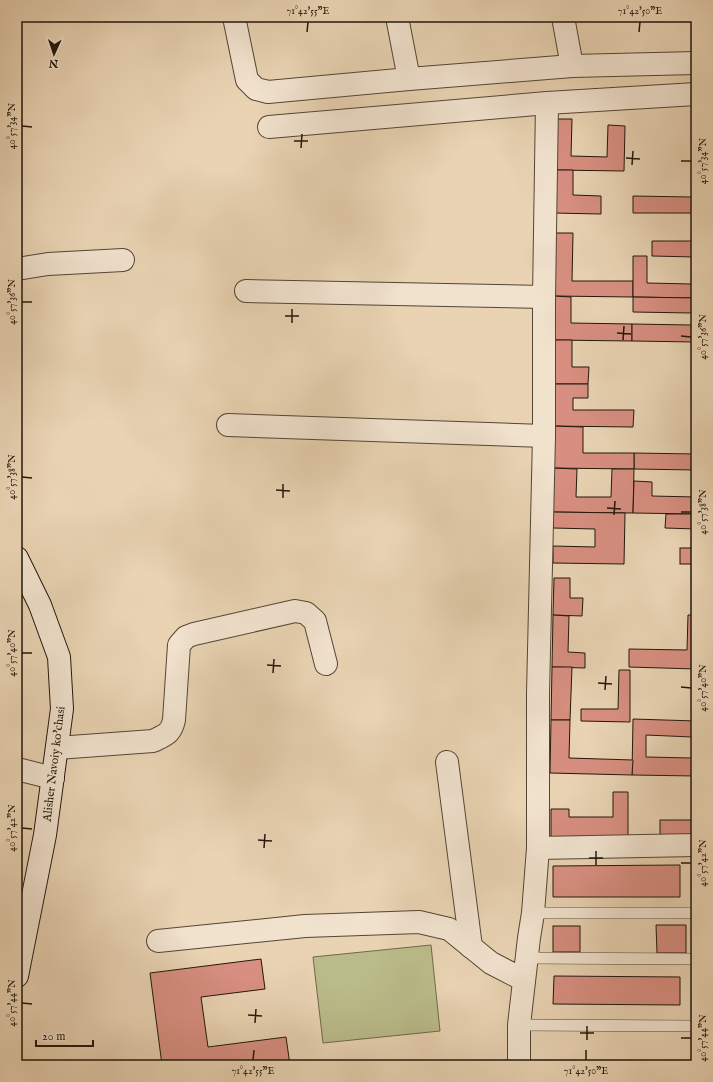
<svg xmlns="http://www.w3.org/2000/svg" width="713" height="1082" font-family="'IM FELL English',serif">
	<style>
		.green { fill: #babb8a; stroke: #6e694a }
		.building { fill: #d88f81; stroke: #21170a; fill-rule: evenodd }
		.lines { fill: none; stroke-linecap: round; stroke-linejoin: round }
		.service-casing { stroke: #534634; stroke-width: 12 }
		.minor-casing { stroke: #534634; stroke-width: 24 }
		.secondary-casing { stroke: #21170a; stroke-width: 24 }
		.service { stroke: #f1e2ce; stroke-width: 11 }
		.minor { stroke: #f1e2ce; stroke-width: 22 }
		.secondary { stroke: #f1e2ce; stroke-width: 22 }
		.ticks { fill: none; stroke: #21170a; stroke-width: 1.5 }
		.labels { text-anchor: middle; dominant-baseline: central; stroke-width: 3; stroke-linejoin: round; paint-order: stroke }
		.street-label { font-size: 12px; fill: #21170a; stroke: #f1e2ce }
		.neatline { fill: none; stroke: #21170a; stroke-width: 1.5 }
		.ticks-label { font-size: 10px; text-anchor: middle; fill: #21170a }
	</style>
	<rect width="100%" height="100%" fill="#e9d3b3"/>
	<filter id="stains"><feTurbulence type="fractalNoise" baseFrequency=".005" numOctaves="4"/><feColorMatrix values="0 0 0 0 .2 0 0 0 0 .09 0 0 0 0 .02 0 0 0 .5 -.17"/></filter>
	<radialGradient id="worn" r=".72"><stop offset=".6" stop-color="#630" stop-opacity="0"/><stop offset="1" stop-color="#630" stop-opacity=".3"/></radialGradient>
	<path class="green" d="M 431,945 L 440,1031 L 323,1043 L 313,957 Z"/>
	<g class="building">
		<path d="M 555,119 L 572,119 L 571,156 L 607,157 L 608,125 L 625,126 L 624,171 L 554,170 Z"/>
		<rect x="692" y="119" width="4" height="52"/>
		<path d="M 554,170 L 573,170 L 573,195 L 601,196 L 601,214 L 553,213 Z"/>
		<path d="M 692,171 L 696,171 L 696,213 L 633,213 L 633,196 L 692,197 Z"/>
		<path d="M 696,213 L 696,257 L 652,256 L 652,241 L 696,241 Z"/>
		<path d="M 554,233 L 573,233 L 572,281 L 633,281 L 633,297 L 553,296 Z"/>
		<path d="M 633,256 L 647,256 L 647,283 L 692,284 L 692,257 L 696,257 L 696,298 L 633,297 Z"/>
		<path d="M 553,296 L 571,297 L 571,323 L 632,324 L 632,341 L 552,340 Z"/>
		<path d="M 633,297 L 696,298 L 696,342 L 632,341 L 632,324 L 692,325 L 692,313 L 633,312 Z"/>
		<path d="M 552,340 L 572,340 L 572,367 L 589,367 L 588,384 L 552,384 Z"/>
		<path d="M 552,384 L 588,384 L 588,398 L 573,398 L 573,410 L 634,410 L 633,427 L 551,426 Z"/>
		<path d="M 696,425 L 696,470 L 634,469 L 634,453 L 696,454 Z"/>
		<path d="M 551,426 L 583,427 L 583,453 L 634,453 L 634,469 L 551,468 Z"/>
		<path d="M 551,468 L 577,469 L 576,497 L 611,497 L 612,469 L 634,469 L 633,513 L 550,512 Z"/>
		<path d="M 634,481 L 652,482 L 652,496 L 696,497 L 696,514 L 633,513 Z"/>
		<path d="M 553,512 L 625,513 L 624,564 L 553,563 L 553,546 L 595,547 L 595,529 L 553,528 Z"/>
		<path d="M 666,514 L 696,514 L 696,529 L 665,528 Z"/>
		<rect x="680" y="548" width="16" height="16"/>
		<path d="M 554,578 L 570,578 L 570,598 L 583,598 L 582,616 L 553,615 Z"/>
		<path d="M 553,615 L 569,616 L 568,652 L 585,653 L 585,668 L 552,667 Z"/>
		<path d="M 688,615 L 696,615 L 696,669 L 629,667 L 629,649 L 687,650 Z"/>
		<path d="M 552,667 L 572,667 L 570,720 L 551,720 Z"/>
		<path d="M 619,670 L 630,670 L 630,722 L 581,721 L 581,709 L 618,709 Z"/>
		<path d="M 633,719 L 696,721 L 696,776 L 632,775 ZM 646,735 L 692,737 L 692,758 L 646,757 Z"/>
		<path d="M 551,720 L 570,720 L 569,758 L 633,760 L 632,775 L 550,773 Z"/>
		<path d="M 613,792 L 628,792 L 628,837 L 551,838 L 551,809 L 569,809 L 569,817 L 613,817 Z"/>
		<rect x="660" y="820" width="36" height="18"/>
		<path d="M 680,865 L 680,897 L 553,897 L 553,866 Z"/>
		<path d="M 656,925 L 686,925 L 686,953 L 657,953 Z"/>
		<rect x="553" y="926" width="27" height="26"/>
		<path d="M 261,959 L 265,989 L 201,997 L 208,1047 L 286,1037 L 290,1065 L 162,1065 L 150,973 Z"/>
		<path d="M 554,976 L 680,977 L 680,1005 L 553,1004 Z"/>
	</g>
	<g class="lines">
		<defs>
			<g id="service">
				<path d="M 533,913 L 696,913"/>
				<path d="M 526,958 L 696,959"/>
				<path d="M 519,1025 L 696,1026"/>
			</g>
			<g id="minor">
				<path d="M 234,17 L 247,80 L 256,89 L 268,92 L 409,79 L 572,66 L 696,63"/>
				<path d="M 397,17 L 409,79"/>
				<path d="M 563,17 L 572,66"/>
				<path d="M 269,127 L 547,103 L 696,94"/>
				<path d="M 17,269 L 48,264 L 123,260"/>
				<path d="M 246,291 L 544,297"/>
				<path d="M 228,425 L 544,436"/>
				<path d="M 57,748 L 153,741 C 165,735 171,734 174,720 L 179,645 L 186,637 L 194,634 L 295,611 L 306,613 L 315,621 L 326,664"/>
				<path d="M 447,762 L 471,947"/>
				<path d="M 17,769 L 53,778"/>
				<path d="M 538,848 L 696,845"/>
				<path d="M 158,941 L 305,926 L 419,922 L 449,929 L 491,963 L 524,980"/>
				<path d="M 519,1065 L 519,1025 L 529,938 L 533,913 L 538,848 L 538,694 L 544,436 L 544,297 L 547,103"/>
			</g>
			<path id="secondary" d="M 17,558 L 40,605 L 59,657 L 62,709 L 45,835 L 17,976"/>
		</defs>
		<use href="#service" class="service-casing"/>
		<use href="#minor" class="minor-casing"/>
		<use href="#secondary" class="secondary-casing"/>
		<use href="#service" class="service"/>
		<use href="#minor" class="minor"/>
		<use href="#secondary" class="secondary"/>
	</g>
	<path class="ticks" d="M 307,32 L 308,22M 639,32 L 640,22M 22,126 L 32,127M 294,141 L 308,141M 301,148 L 302,134M 626,158 L 640,159M 681,161 L 691,161M 632,165 L 633,151M 22,302 L 32,302M 285,316 L 299,316M 292,323 L 292,309M 617,333 L 631,334M 681,336 L 691,337M 623,340 L 624,326M 22,477 L 32,478M 276,490 L 290,491M 283,498 L 283,484M 607,508 L 621,509M 681,512 L 691,512M 614,515 L 615,501M 22,653 L 32,653M 267,665 L 281,666M 273,673 L 274,659M 598,683 L 612,684M 681,687 L 691,688M 605,690 L 606,676M 22,828 L 32,829M 258,840 L 272,841M 264,848 L 265,834M 589,858 L 603,858M 681,863 L 691,863M 596,865 L 596,851M 22,1003 L 32,1004M 248,1015 L 262,1016M 255,1023 L 256,1009M 580,1033 L 594,1033M 681,1038 L 691,1038M 587,1040 L 587,1026M 253,1060 L 254,1050M 586,1060 L 586,1050"/>
	<g class="labels">
		<g class="street-label">
			<text transform="translate(54 764) rotate(-83)">Alisher Navoiy ko'chasi</text>
		</g>
	</g>
	<rect width="713" height="1082" fill="none" stroke="#e9d3b3" stroke-width="44"/>
	<g transform="translate(54 54) rotate(183)" stroke="#f1e2ce" stroke-width="3" paint-order="stroke">
	<path d="M0-3L7 15L0 10L-7 15Z" fill="#21170a"/>
	<text y="-6" font-size="11" font-weight="bold" text-anchor="middle" fill="#21170a">N</text>
	</g>
	<path d="M36 1040v6h57v-6" fill="none" stroke="#21170a" stroke-width="2"/>
	<text x="42" y="1040" font-size="12" fill="#21170a" stroke="#f1e2ce" stroke-width="3" paint-order="stroke">20 m</text>
	<rect x="22" y="22" width="669" height="1038" class="neatline"/>
	<g class="ticks-label">
		<text x="308" y="14">71°42'55"E</text>
		<text x="640" y="14">71°42'50"E</text>
		<text transform="translate(11 126) rotate(-90)" y="4">40°57'34"N</text>
		<text transform="translate(702 161) rotate(-90)" y="4">40°57'34"N</text>
		<text transform="translate(11 302) rotate(-90)" y="4">40°57'36"N</text>
		<text transform="translate(702 337) rotate(-90)" y="4">40°57'36"N</text>
		<text transform="translate(11 477) rotate(-90)" y="4">40°57'38"N</text>
		<text transform="translate(702 512) rotate(-90)" y="4">40°57'38"N</text>
		<text transform="translate(11 653) rotate(-90)" y="4">40°57'40"N</text>
		<text transform="translate(702 688) rotate(-90)" y="4">40°57'40"N</text>
		<text transform="translate(11 828) rotate(-90)" y="4">40°57'42"N</text>
		<text transform="translate(702 863) rotate(-90)" y="4">40°57'42"N</text>
		<text transform="translate(11 1003) rotate(-90)" y="4">40°57'44"N</text>
		<text transform="translate(702 1038) rotate(-90)" y="4">40°57'44"N</text>
		<text x="253" y="1074">71°42'55"E</text>
		<text x="586" y="1074">71°42'50"E</text>
	</g>
	<rect width="100%" height="100%" filter="url(#stains)"/>
	<rect width="100%" height="100%" fill="url(#worn)"/>
</svg>
